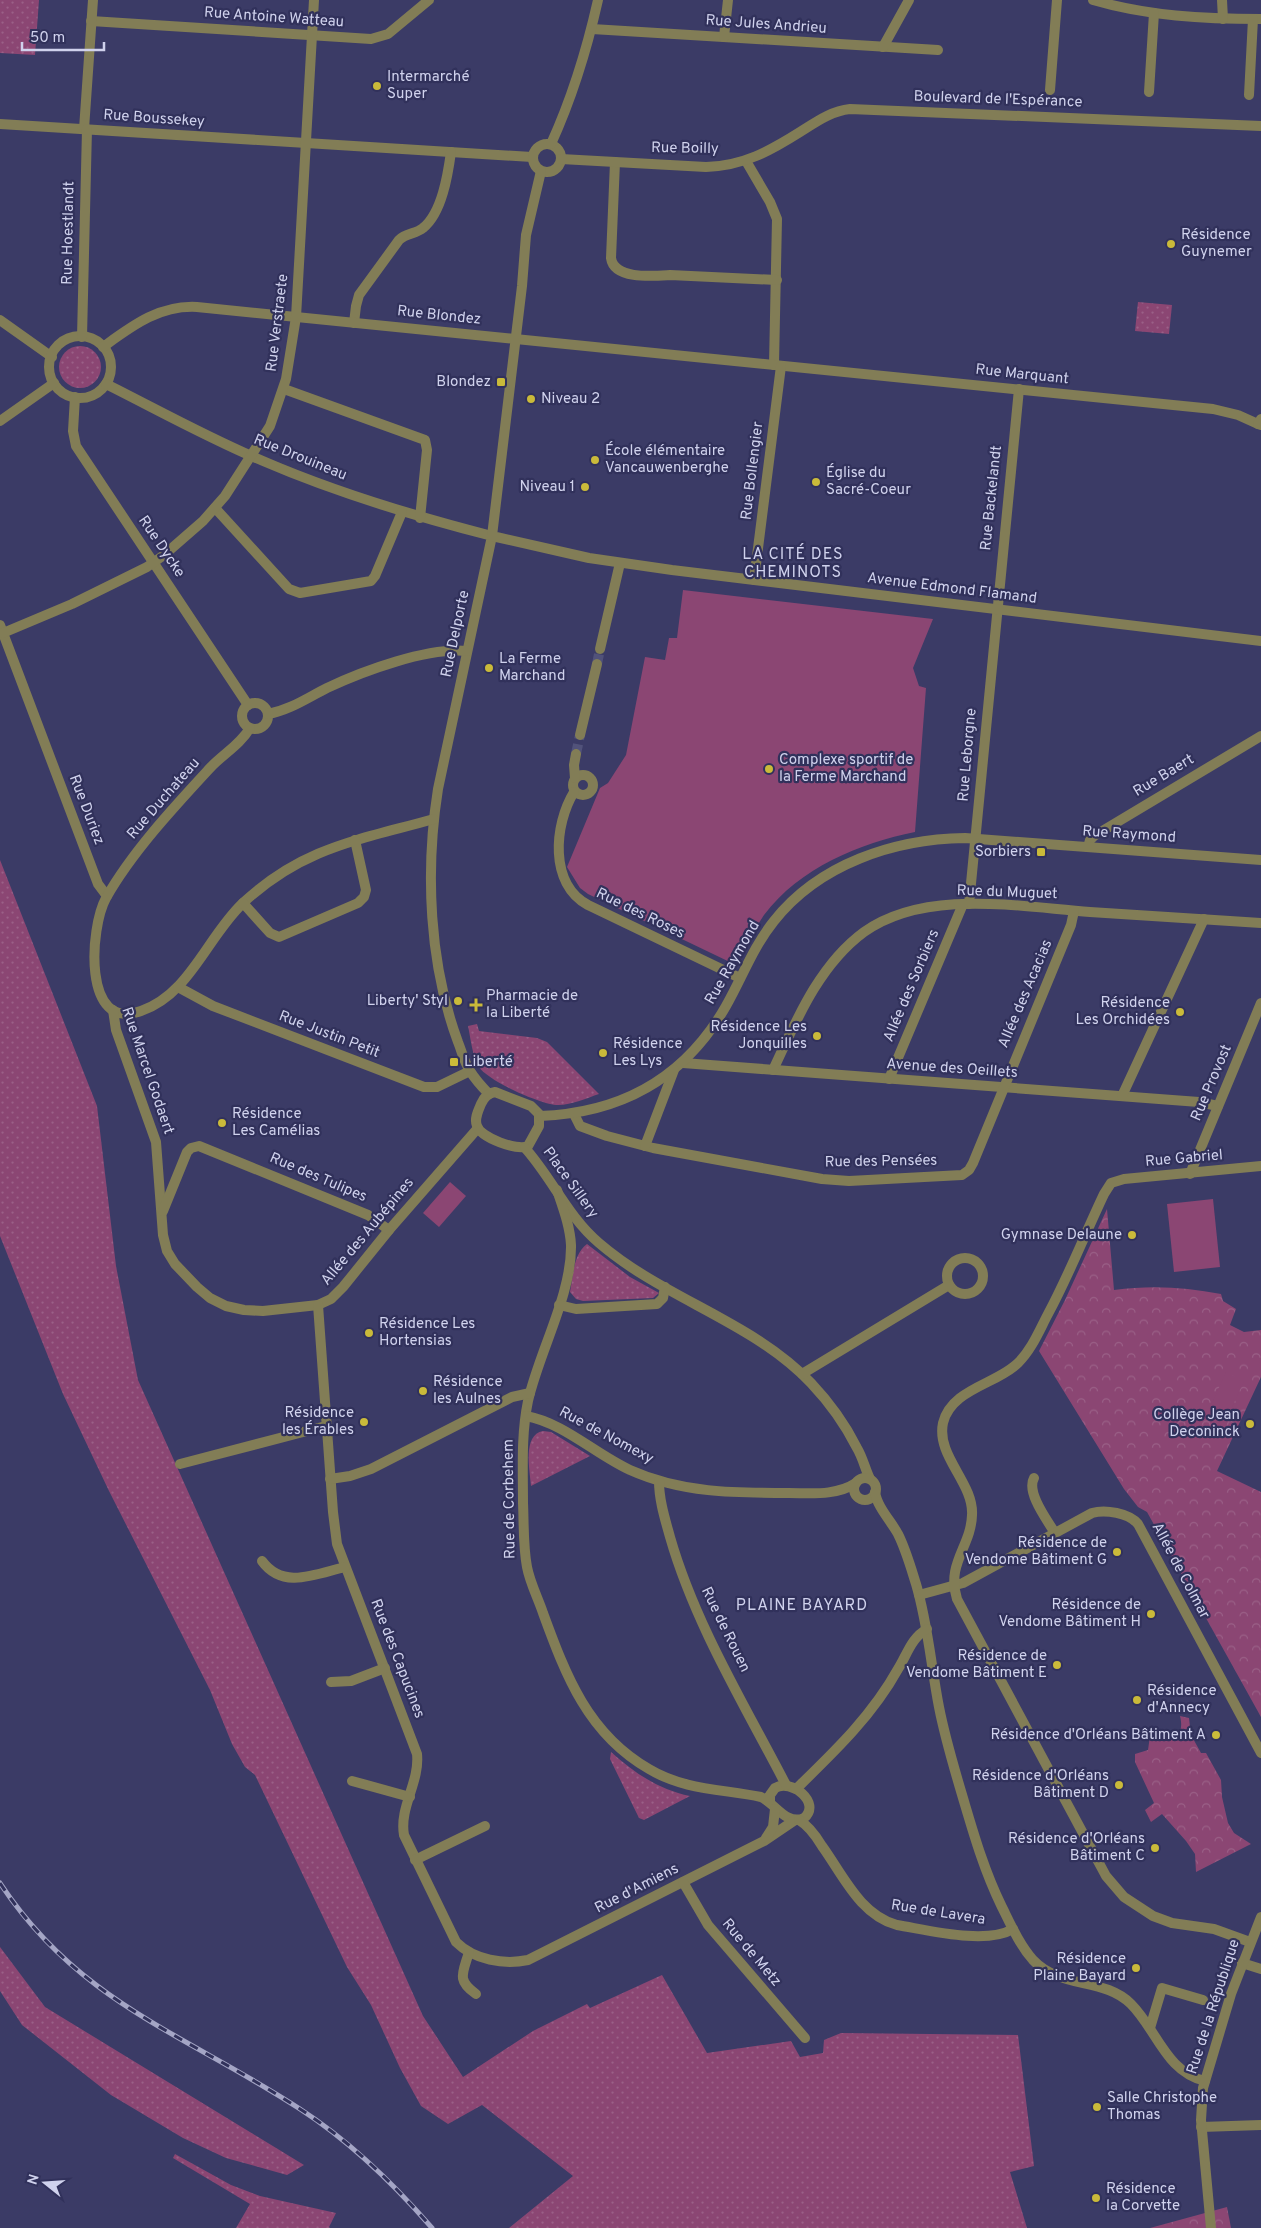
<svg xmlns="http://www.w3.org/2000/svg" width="1261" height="2228" font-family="Overpass,sans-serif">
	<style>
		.grass { fill: url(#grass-dots) }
		.park { fill: url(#park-crowns) }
		.pitch { fill: #8b4673 }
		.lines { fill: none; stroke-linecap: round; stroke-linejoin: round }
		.minor-tunnel { stroke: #51527a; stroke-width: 10; stroke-dasharray: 10 5; stroke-linecap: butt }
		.minor { stroke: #827d56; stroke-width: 10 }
		.tertiary { stroke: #827d56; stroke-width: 10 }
		.rail-casing { stroke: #a4a5c5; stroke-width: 5 }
		.rail { stroke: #31315b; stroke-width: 3; stroke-dasharray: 9; stroke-linecap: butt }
		.poi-dot { fill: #caba3a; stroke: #31315b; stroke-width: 2 }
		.labels { text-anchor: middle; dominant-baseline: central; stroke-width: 4.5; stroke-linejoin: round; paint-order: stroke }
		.street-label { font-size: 15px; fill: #d0d2ed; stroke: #31315b }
		.poi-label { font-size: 15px; fill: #d0d2ed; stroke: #31315b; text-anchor: start }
		.neighbourhood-label { font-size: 16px; letter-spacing: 1px; fill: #d0d2ed; stroke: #31315b }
	</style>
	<defs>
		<pattern id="grass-dots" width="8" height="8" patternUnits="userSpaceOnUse" patternTransform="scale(1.25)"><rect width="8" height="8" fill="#8b4673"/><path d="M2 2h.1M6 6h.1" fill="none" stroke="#9a6087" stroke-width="1.8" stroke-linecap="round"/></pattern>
		<pattern id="park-crowns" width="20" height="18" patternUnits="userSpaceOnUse" patternTransform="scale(1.25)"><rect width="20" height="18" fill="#8b4673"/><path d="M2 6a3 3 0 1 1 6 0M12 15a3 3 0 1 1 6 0" fill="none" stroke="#9a6087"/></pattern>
	</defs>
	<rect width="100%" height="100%" fill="#3b3b66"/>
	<g class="grass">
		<path d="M 0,0 L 39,0 L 35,55 L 0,53 Z"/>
		<path d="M 1138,302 L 1172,305 L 1169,334 L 1135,331 Z"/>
		<circle cx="80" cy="367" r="21"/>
		<path d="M 0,860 L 97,1106 L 116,1266 L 138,1380 L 423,2016 L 463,2077 L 533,2031 L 587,2004 L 590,2008 L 662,1975 L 707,2053 L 791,2041 L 800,2057 L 823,2053 L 824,2040 L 841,2033 L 1018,2035 L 1034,2166 L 1010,2172 L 1027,2228 L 509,2228 L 573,2176 L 482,2105 L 448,2124 L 421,2106 L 400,2068 L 371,2005 L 347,1967 L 255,1775 L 245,1767 L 232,1744 L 210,1690 L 109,1491 L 63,1394 L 0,1236 Z"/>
		<path d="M 477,1024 L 479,1031 L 537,1038 L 547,1042 L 599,1094 C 587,1098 572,1105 558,1105 C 542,1105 488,1081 479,1067 C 472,1055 471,1040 468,1026 Z"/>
		<path d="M 587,1244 L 630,1277 L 659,1293 L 653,1298 L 583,1301 L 576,1299 L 570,1292 C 573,1277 573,1254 587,1244 Z"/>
		<path d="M 543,1431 L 551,1432 L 590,1456 L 531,1486 C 530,1470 522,1435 543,1431 Z"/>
		<path d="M 611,1752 C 634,1773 660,1790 690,1796 L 644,1820 L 639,1818 L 610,1759 Z"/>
		<path d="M 0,1947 L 45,2007 L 304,2165 L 287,2175 L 226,2158 L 183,2138 L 111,2095 L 22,2025 L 0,1991 Z"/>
		<path d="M 175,2154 L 231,2185 L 260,2196 L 336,2213 L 329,2227 L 330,2228 L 236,2228 L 250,2204 L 173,2158 Z"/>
	</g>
	<g class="park">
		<path d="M 1107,1209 L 1114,1290 C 1151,1285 1185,1287 1221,1294 L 1223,1301 L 1236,1309 L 1230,1325 L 1244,1332 L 1261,1330 L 1261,1377 L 1217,1471 L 1261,1492 L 1261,1717 L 1147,1512 L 1138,1507 L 1124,1489 L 1039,1351 L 1065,1300 Z"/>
		<path d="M 1180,1716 L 1189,1718 L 1191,1735 L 1201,1753 L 1206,1753 L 1221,1780 L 1222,1797 L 1228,1823 L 1234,1833 L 1251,1844 L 1196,1872 L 1195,1854 L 1186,1841 L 1162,1814 L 1151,1822 L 1145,1810 L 1154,1803 L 1135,1762 L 1135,1754 L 1148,1750 L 1150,1736 L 1159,1731 L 1167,1738 L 1176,1737 C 1182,1730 1182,1725 1180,1716 Z"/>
		<path d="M 1227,2207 L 1231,2228 L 1150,2228 Z"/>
	</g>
	<g class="pitch">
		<path d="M 683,590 L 933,619 L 913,668 L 919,686 L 926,688 L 915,832 C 860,843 799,868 764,915 C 753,931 744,949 736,965 L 588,894 L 580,888 L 567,867 L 600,788 L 608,783 L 626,755 L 645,657 L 665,660 L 669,638 L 677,638 Z"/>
		<path d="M 450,1182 L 466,1196 L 439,1227 L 423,1213 Z"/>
		<path d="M 1213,1199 L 1220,1267 L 1174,1272 L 1167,1204 Z"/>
		<path d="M 1226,1372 L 1244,1381 L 1227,1418 L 1209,1410 Z"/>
	</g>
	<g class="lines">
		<g class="minor-tunnel">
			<path d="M 597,664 L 600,649"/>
			<path d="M 576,754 L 580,735"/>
		</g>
		<g class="minor">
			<path d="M 1093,0 C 1147,16 1204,19 1261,19"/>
			<path d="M 1222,0 L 1223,19"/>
			<path d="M 91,21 L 371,39 L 388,34 L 429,0"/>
			<path d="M 592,29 L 938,50"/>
			<path d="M 724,37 L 728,0"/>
			<path d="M 883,47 L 909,0"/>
			<path d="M 1050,90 L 1057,0"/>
			<path d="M 1149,92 L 1154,13"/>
			<path d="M 1249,95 L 1253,19"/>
			<path d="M 0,124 L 532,157"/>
			<path d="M 84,129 L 93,0"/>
			<path d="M 746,161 L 770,202 L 777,219 L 774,365"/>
			<path d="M 615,162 L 611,258 C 614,280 654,276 670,275 L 777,280"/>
			<path d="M 0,320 L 52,357"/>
			<path d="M 354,323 L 356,306 L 359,295 L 399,240 C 406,233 416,234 423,228 C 442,213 448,174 451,152"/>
			<circle cx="80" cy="367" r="31"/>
			<path d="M 82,337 L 87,129"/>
			<path d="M 103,347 C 132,326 159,305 197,307 L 1213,409 L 1238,415 L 1258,424"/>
			<path d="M 106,384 C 158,410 210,439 263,461 C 337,493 414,516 492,536 L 438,789 C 425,871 429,964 458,1042 C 462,1052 464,1062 470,1071 C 475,1079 482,1087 489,1094"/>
			<path d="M 284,389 L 425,440 L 427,450 L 420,518"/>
			<path d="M 75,397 L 73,431 L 76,446 L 248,705"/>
			<path d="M 0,421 L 54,383"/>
			<path d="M 215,508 L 289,589 L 300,593 L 371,581 L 375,576 L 402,512"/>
			<path d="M 754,580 L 781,366"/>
			<path d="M 0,625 L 98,884 L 107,896"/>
			<path d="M 3,633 L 72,604 L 147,567 L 164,555 L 203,521 L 225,496 L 270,426 L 286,379 L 296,317 L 314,0"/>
			<path d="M 600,649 L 620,563"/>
			<circle cx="255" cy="716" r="13"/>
			<path d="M 268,714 C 290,710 307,698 327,688 C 363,671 428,647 467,651"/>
			<path d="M 250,728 C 240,745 223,754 210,768 C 174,807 132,852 106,898 C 90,927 82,1033 141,1011 C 190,994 207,937 243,903 C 303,847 359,840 434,819"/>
			<path d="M 580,735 L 597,664"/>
			<circle cx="583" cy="785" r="10"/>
			<path d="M 575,778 L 574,765 L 576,754"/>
			<path d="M 574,792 C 554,825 549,884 588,905 L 740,978"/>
			<path d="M 1088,847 L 1090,840 L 1094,836 L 1261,736"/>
			<path d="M 243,903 L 270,933 L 279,937 L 358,903 L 364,897 L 366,890 L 355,840"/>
			<path d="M 969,904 L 1019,389"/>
			<path d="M 178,987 L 213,1006 L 424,1087 L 437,1087 L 470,1071"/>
			<path d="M 113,1010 L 116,1030 L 156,1142 L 163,1235 L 167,1251 L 175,1264 L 197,1287 L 210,1298 L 226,1306 L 244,1310 L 263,1311 L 318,1305 L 331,1299 L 343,1287 L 389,1230 L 478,1128"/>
			<path d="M 683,1063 L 1199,1102 L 1218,1106"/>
			<path d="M 773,1070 C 796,1021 819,965 864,932 C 926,888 1020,907 1090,912 C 1147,916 1204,919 1261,923"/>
			<path d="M 889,1079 L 963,904"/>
			<path d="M 495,1092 L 531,1106 L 539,1114 L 539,1126 L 528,1146 C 517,1151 481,1138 477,1126 C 474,1119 478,1111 481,1104 C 484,1097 488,1093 495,1092 Z"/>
			<path d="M 1122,1096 L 1204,919"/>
			<path d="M 574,1114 L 580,1126 L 607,1136 L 653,1148 L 822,1179 L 849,1181 L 962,1175 L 969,1170 L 973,1163 L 1071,925 L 1074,911"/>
			<path d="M 540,1116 C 621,1113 685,1078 726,1006 C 742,978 753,947 774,921 C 819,864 894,839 965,838 L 1261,860"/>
			<path d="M 645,1146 L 674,1070"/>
			<path d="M 525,1148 C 552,1178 568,1217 599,1243 C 664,1299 752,1321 811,1383 C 829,1402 845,1424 857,1448 C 863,1458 865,1469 870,1479"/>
			<path d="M 1190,1174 L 1261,1003"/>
			<path d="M 557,1190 C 563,1208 570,1226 571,1245 C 572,1294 539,1352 528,1401 C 521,1435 523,1469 523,1503 C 524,1524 523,1546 527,1567 C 530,1583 538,1598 543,1613 C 566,1676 588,1734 649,1769 C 684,1790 722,1789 761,1797 C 775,1803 786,1826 804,1818 C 822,1803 791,1778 775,1788 L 770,1795 L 770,1802"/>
			<path d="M 163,1211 L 187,1152 L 191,1148 L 199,1146 L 368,1215 L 389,1230"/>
			<circle cx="965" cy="1276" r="18"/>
			<path d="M 318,1305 L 333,1512 L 337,1544 L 417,1754 C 420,1782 399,1807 404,1835 L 456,1942 C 474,1960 504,1965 528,1960 L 764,1841 L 795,1820"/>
			<path d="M 559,1305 L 576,1309 L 657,1304 L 663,1298 L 665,1287"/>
			<path d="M 802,1374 L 949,1285"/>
			<path d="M 526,1416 C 564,1423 595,1454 630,1470 C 681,1493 734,1493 789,1493 C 811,1493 836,1496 856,1483"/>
			<path d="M 180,1464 L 326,1426"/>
			<path d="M 1034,1478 C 1026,1492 1047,1520 1055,1533"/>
			<circle cx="865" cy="1489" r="11"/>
			<path d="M 330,1479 L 350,1476 L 371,1469 L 512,1397 L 530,1393"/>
			<path d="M 659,1481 C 659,1500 665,1519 670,1537 C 695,1624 744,1704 786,1785"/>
			<path d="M 875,1492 C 877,1507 891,1521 898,1534 C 906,1550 911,1568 916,1584 C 928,1624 931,1666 939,1707 C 945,1738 954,1768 963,1798 C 974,1835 984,1870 1001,1905 C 1010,1923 1019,1944 1033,1960 C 1060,1989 1104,1977 1131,2004 C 1157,2030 1166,2072 1205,2081"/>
			<path d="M 262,1561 C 283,1590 316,1574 345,1567"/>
			<path d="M 919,1595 L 963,1583 L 1092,1513 C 1105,1509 1129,1513 1138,1524 L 1261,1753"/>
			<path d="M 331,1682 L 351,1681 L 385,1668"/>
			<path d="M 352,1781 L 410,1797"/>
			<path d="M 796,1789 C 834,1752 872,1716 898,1669 C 907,1655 911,1638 927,1629"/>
			<path d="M 799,1820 C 809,1826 816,1836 822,1846 C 843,1875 860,1915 897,1925 C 928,1930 986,1945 1013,1929"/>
			<path d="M 766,1838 L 773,1827 L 775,1809"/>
			<path d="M 415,1860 L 485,1826"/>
			<path d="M 683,1882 L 708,1925 L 805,2038"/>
			<path d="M 1250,1942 L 1214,1929 L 1172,1923 L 1153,1916 L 1124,1897 L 1106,1876 L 957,1599 C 946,1563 971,1547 972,1515 C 974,1483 936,1456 943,1423 C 951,1389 997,1384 1018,1363 C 1032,1349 1039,1331 1048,1314 C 1069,1275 1085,1234 1104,1194 L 1111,1183 L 1124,1179 L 1261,1166"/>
			<path d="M 469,1952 C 463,1973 456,1980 476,1994"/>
			<path d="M 1242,1963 L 1261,1969"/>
			<path d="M 1150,2028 L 1162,1988 L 1203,2000"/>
			<path d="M 1201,2127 L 1261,2125"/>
		</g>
		<g class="tertiary">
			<circle cx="547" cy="158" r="14"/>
			<path d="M 551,144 C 572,98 587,49 598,0"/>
			<path d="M 561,159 L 706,167 C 743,166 770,151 800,132 C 816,122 831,111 850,109 L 1261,126"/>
			<path d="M 541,171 L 526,235 L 522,286 L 492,536 L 589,558 L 672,570 L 1261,641"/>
			<path d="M 1261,419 L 1258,424 L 1261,425"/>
			<path d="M 1211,2228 L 1201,2120 L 1203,2088 L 1231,1994 L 1261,1917"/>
		</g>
		<defs>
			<path id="rail" d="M 0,1883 C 79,2003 187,2035 300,2109 C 351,2142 393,2183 432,2228"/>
		</defs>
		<use href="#rail" class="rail-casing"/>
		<use href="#rail" class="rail"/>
	</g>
	<g class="poi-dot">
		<circle cx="377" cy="86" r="5"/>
		<circle cx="1171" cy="244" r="5"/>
		<rect x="496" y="377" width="10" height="10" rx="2.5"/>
		<circle cx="531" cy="399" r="5"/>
		<circle cx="595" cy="460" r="5"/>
		<circle cx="816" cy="482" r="5"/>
		<circle cx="585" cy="487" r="5"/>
		<circle cx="489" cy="668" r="5"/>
		<circle cx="769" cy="769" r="5"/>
		<rect x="1036" y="847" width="10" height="10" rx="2.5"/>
		<circle cx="458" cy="1001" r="5"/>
		<path d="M473.5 997.5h5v5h5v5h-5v5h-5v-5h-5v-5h5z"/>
		<circle cx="1180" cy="1012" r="5"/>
		<circle cx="817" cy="1036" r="5"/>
		<circle cx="603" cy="1053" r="5"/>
		<rect x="449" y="1057" width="10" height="10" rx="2.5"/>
		<circle cx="222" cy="1123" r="5"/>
		<circle cx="1132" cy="1235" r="5"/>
		<circle cx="369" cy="1333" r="5"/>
		<circle cx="423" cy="1391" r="5"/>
		<circle cx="364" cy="1422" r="5"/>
		<circle cx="1250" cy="1424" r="5"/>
		<circle cx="1117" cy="1552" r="5"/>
		<circle cx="1151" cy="1614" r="5"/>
		<circle cx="1057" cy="1665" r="5"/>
		<circle cx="1137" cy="1700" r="5"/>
		<circle cx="1216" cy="1735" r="5"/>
		<circle cx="1119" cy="1785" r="5"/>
		<circle cx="1155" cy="1848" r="5"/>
		<circle cx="1136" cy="1968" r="5"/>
		<circle cx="1097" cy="2107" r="5"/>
		<circle cx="1096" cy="2198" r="5"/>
	</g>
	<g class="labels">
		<g class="street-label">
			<text transform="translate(274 18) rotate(4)">Rue Antoine Watteau</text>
			<text transform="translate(766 25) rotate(4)">Rue Jules Andrieu</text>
			<text transform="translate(998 100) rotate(2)">Boulevard de l'Espérance</text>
			<text transform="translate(154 119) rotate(4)">Rue Boussekey</text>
			<text transform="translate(685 149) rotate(1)">Rue Boilly</text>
			<text transform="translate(69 233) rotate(-89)">Rue Hoestlandt</text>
			<text transform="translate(439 316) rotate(6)">Rue Blondez</text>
			<text transform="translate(278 323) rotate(-83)">Rue Verstraete</text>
			<text transform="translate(1022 375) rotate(6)">Rue Marquant</text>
			<text transform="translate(300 458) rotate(22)">Rue Drouineau</text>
			<text transform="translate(753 471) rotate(-83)">Rue Bollengier</text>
			<text transform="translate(992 498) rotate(-84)">Rue Backelandt</text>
			<text transform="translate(161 547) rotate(56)">Rue Dycke</text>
			<text transform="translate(952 589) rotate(7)">Avenue Edmond Flamand</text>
			<text transform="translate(456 634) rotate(-78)">Rue Delporte</text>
			<text transform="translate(968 755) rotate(-85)">Rue Leborgne</text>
			<text transform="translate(1164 776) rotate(-31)">Rue Baert</text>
			<text transform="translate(164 799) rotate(-49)">Rue Duchateau</text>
			<text transform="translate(86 810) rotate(69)">Rue Duriez</text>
			<text transform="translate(1129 835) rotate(4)">Rue Raymond</text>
			<text transform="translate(1007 893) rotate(2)">Rue du Muguet</text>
			<text transform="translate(640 914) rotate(26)">Rue des Roses</text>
			<text transform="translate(733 963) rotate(-60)">Rue Raymond</text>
			<text transform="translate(912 986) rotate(-67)">Allée des Sorbiers</text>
			<text transform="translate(1026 994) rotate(-67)">Allée des Acacias</text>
			<text transform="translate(329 1035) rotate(21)">Rue Justin Petit</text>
			<text transform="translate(952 1069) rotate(4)">Avenue des Oeillets</text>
			<text transform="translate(147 1071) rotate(71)">Rue Marcel Godaert</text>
			<text transform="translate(1212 1083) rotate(-67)">Rue Provost</text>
			<text transform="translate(1184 1159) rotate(-5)">Rue Gabriel</text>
			<text transform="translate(881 1162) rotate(-1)">Rue des Pensées</text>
			<text transform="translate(318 1178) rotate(23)">Rue des Tulipes</text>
			<text transform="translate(570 1183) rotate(54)">Place Sillery</text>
			<text transform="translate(368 1232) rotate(-50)">Allée des Aubépines</text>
			<text transform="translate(606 1436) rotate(28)">Rue de Nomexy</text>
			<text transform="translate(510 1499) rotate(-91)">Rue de Corbehem</text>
			<text transform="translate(1180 1571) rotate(62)">Allée de Colmar</text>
			<text transform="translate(725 1630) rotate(64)">Rue de Rouen</text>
			<text transform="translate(397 1659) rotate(69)">Rue des Capucines</text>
			<text transform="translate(637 1889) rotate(-27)">Rue d'Amiens</text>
			<text transform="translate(938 1913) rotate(9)">Rue de Lavera</text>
			<text transform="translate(751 1953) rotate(50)">Rue de Metz</text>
			<text transform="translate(1214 2007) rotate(-72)">Rue de la République</text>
		</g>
		<g class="poi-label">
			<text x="387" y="77">Intermarché<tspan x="387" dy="17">Super</tspan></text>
			<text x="1181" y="235">Résidence<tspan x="1181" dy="17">Guynemer</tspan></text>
			<text x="491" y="382" text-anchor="end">Blondez</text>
			<text x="541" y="399">Niveau 2</text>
			<text x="605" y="451">École élémentaire<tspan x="605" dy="17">Vancauwenberghe</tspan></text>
			<text x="826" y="473">Église du<tspan x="826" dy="17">Sacré-Coeur</tspan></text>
			<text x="575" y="487" text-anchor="end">Niveau 1</text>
			<text x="499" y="659">La Ferme<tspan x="499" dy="17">Marchand</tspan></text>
			<text x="779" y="760">Complexe sportif de<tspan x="779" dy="17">la Ferme Marchand</tspan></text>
			<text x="1031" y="852" text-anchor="end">Sorbiers</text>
			<text x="486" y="996">Pharmacie de<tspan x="486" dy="17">la Liberté</tspan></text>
			<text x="448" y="1001" text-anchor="end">Liberty' Styl</text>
			<text x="1170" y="1003" text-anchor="end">Résidence<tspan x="1170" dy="17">Les Orchidées</tspan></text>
			<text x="807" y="1027" text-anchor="end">Résidence Les<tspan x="807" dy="17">Jonquilles</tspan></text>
			<text x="613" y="1044">Résidence<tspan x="613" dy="17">Les Lys</tspan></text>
			<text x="464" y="1062">Liberté</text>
			<text x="232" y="1114">Résidence<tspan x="232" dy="17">Les Camélias</tspan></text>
			<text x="1122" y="1235" text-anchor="end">Gymnase Delaune</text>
			<text x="379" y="1324">Résidence Les<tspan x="379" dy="17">Hortensias</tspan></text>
			<text x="433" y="1382">Résidence<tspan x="433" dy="17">les Aulnes</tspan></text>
			<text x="354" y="1413" text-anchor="end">Résidence<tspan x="354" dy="17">les Érables</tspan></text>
			<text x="1240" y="1415" text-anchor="end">Collège Jean<tspan x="1240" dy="17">Deconinck</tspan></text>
			<text x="1107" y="1543" text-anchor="end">Résidence de<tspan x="1107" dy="17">Vendome Bâtiment G</tspan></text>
			<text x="1141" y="1605" text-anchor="end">Résidence de<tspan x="1141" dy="17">Vendome Bâtiment H</tspan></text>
			<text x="1047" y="1656" text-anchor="end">Résidence de<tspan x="1047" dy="17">Vendome Bâtiment E</tspan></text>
			<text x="1147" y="1691">Résidence<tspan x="1147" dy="17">d'Annecy</tspan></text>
			<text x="1206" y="1735" text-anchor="end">Résidence d'Orléans Bâtiment A</text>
			<text x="1109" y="1776" text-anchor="end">Résidence d'Orléans<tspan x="1109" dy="17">Bâtiment D</tspan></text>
			<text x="1145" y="1839" text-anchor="end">Résidence d'Orléans<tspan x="1145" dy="17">Bâtiment C</tspan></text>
			<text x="1126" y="1959" text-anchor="end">Résidence<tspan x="1126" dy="17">Plaine Bayard</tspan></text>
			<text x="1107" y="2098">Salle Christophe<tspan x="1107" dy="17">Thomas</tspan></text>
			<text x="1106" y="2189">Résidence<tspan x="1106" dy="17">la Corvette</tspan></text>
		</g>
		<g class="neighbourhood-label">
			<text x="793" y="555">LA CITÉ DES<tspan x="793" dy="18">CHEMINOTS</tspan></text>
			<text x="802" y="1606">PLAINE BAYARD</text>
		</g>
	</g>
	<g transform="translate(45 2183) rotate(287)" stroke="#31315b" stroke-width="4" paint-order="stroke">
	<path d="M0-4L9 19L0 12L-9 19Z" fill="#d0d2ed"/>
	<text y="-8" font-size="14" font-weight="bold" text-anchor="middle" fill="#d0d2ed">N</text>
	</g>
	<path d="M22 42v8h82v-8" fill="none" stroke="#d0d2ed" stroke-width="2.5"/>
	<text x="30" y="42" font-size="15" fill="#d0d2ed" stroke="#31315b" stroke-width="4" paint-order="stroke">50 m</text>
</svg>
